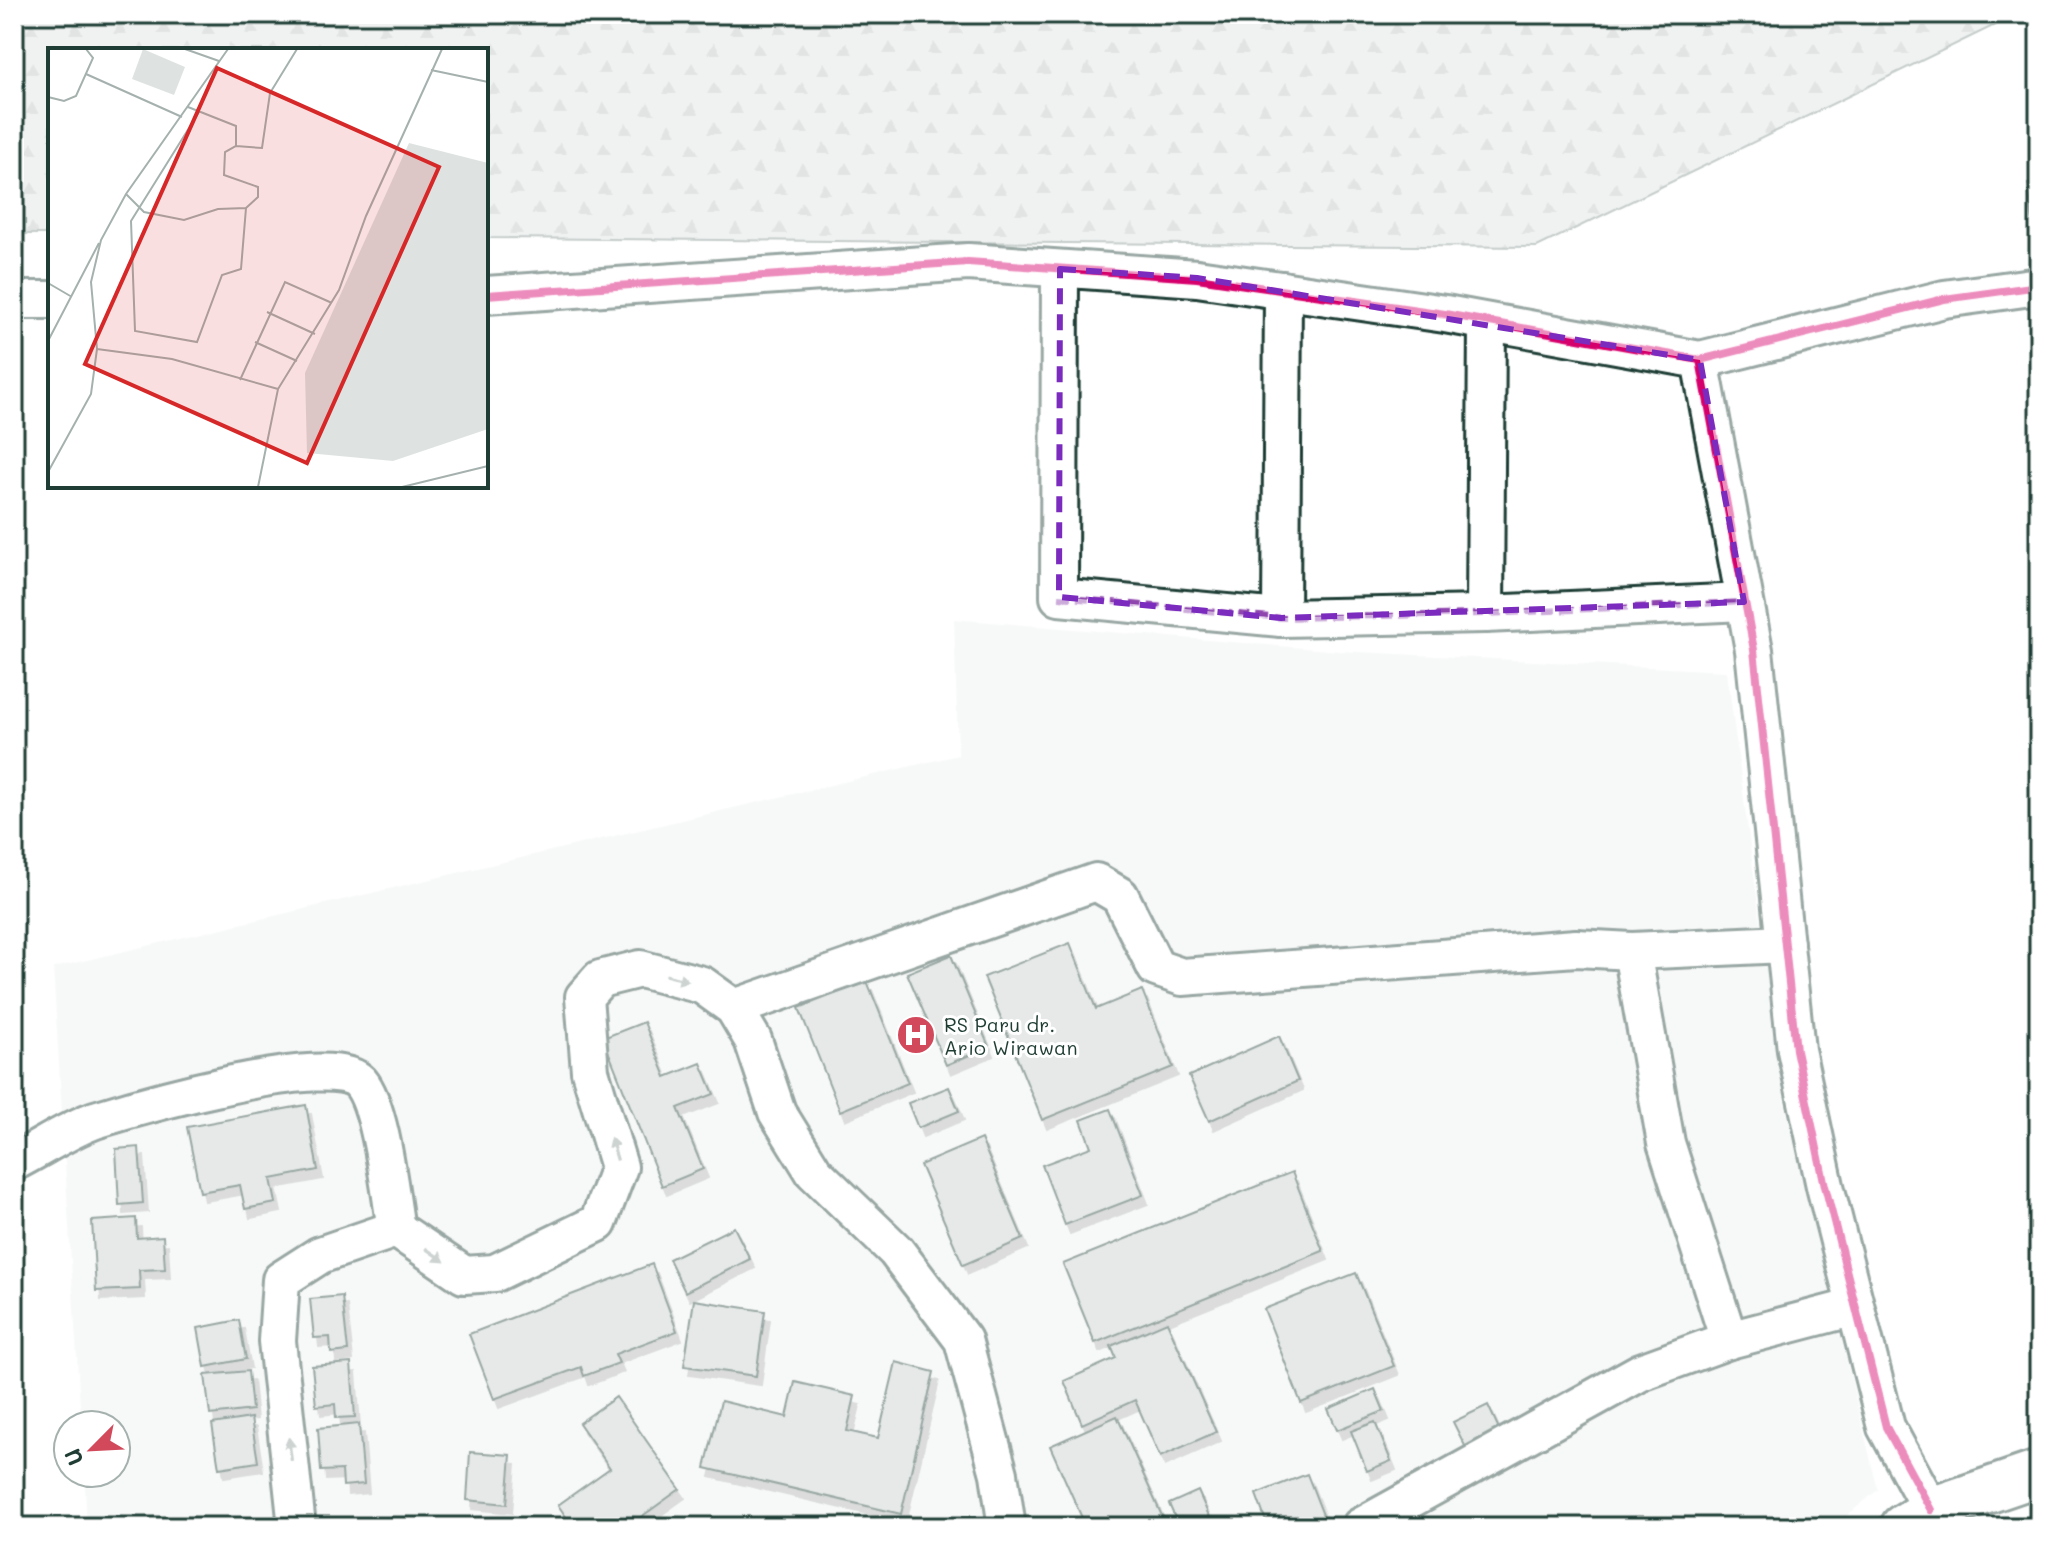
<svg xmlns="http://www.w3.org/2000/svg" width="2053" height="1541" font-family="Mali,sans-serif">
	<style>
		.built { fill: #eef1f0 }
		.forest { fill: url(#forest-firs); stroke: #7e908b; stroke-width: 2 }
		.building { fill: #c7cfcc; stroke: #1f3d34; stroke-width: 2; filter: url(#shadow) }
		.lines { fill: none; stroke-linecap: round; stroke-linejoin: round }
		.minor-casing { stroke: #1f3d34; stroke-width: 42 }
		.major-casing { stroke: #1f3d34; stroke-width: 50 }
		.minor { stroke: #fff; stroke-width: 36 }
		.major { stroke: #fff; stroke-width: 44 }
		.quiet { stroke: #8e44ad; stroke-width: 6; stroke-dasharray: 12 6; stroke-linecap: butt }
		.cycleway-casing { stroke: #fff; stroke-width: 13 }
		.cycleway { stroke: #d6006c; stroke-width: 8 }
		.oneway { fill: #8f9e9a }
		.marked { fill: none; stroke: #7b2cbf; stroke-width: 6; stroke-dasharray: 16 10; stroke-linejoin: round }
		.labels { text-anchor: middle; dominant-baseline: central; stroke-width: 6; stroke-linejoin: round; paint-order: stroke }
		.poi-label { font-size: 20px; fill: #1f3d34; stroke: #fff; text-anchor: start }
		.inset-road { fill: none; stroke: #a5b1ae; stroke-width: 2 }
		.view { fill: #d62828; fill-opacity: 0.15; stroke: #d62828; stroke-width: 4 }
		.inset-edge { fill: none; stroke: #1f3d34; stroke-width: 4 }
	</style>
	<defs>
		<pattern id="forest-firs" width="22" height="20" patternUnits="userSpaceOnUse" patternTransform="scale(2)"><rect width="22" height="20" fill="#dee3e2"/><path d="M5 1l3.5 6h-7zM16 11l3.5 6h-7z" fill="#bec4c2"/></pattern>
		<filter id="shadow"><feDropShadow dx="5" dy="9" stdDeviation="0" flood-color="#0004"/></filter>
	</defs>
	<rect width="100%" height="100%" fill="#fff"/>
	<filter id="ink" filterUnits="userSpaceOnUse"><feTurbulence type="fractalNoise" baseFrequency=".0125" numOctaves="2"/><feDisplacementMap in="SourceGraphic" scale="16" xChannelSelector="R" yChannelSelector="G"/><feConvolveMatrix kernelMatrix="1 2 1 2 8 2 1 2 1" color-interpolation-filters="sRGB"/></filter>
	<g filter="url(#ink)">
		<path class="built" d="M 954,619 L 1341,651 L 1727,671 L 1784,1101 L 1878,1490 L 1833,1527 L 87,1527 L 84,1473 L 116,1473 L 116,1425 L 81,1425 L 53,968 L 958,755 Z"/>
		<path class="forest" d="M 14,14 L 1991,14 L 1995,25 L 1537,247 L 486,238 L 486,50 L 50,50 L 50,234 L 14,234 Z"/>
		<g class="building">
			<path d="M 2039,183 L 2039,240 L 2035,240 L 2028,184 Z"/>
			<path d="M 1070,943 L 1096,1009 L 1142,990 L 1173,1067 L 1042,1120 L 984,977 Z"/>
			<path d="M 951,955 L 989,1047 L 946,1065 L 907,973 Z"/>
			<path d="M 867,981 L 908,1083 L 840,1111 L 799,1008 Z"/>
			<path d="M 644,1022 L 666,1077 L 701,1063 L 714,1094 L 678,1108 L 703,1169 L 662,1186 L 603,1038 Z"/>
			<path d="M 1279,1036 L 1298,1081 L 1209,1121 L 1189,1076 Z"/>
			<path d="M 949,1087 L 959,1111 L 918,1128 L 908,1103 Z"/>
			<path d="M 306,1105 L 318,1170 L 271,1179 L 276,1203 L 245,1209 L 240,1185 L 200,1192 L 187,1127 Z"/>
			<path d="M 1110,1109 L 1143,1195 L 1065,1225 L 1042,1165 L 1091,1147 L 1081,1120 Z"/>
			<path d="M 981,1139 L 1023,1239 L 963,1265 L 920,1165 Z"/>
			<path d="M 139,1147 L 143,1203 L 119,1205 L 116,1149 Z"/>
			<path d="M 1292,1172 L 1323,1251 L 1095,1343 L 1063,1264 Z"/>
			<path d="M 136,1218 L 137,1238 L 163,1236 L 165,1269 L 139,1270 L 140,1289 L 96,1291 L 92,1221 Z"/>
			<path d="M 734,1227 L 750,1259 L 685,1292 L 669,1259 Z"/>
			<path d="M 652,1264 L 677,1331 L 615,1354 L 619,1363 L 584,1376 L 581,1367 L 494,1399 L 469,1334 Z"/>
			<path d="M 1356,1273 L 1394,1366 L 1301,1403 L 1264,1309 Z"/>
			<path d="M 342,1296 L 348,1351 L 331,1353 L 330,1337 L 314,1338 L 310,1299 Z"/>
			<path d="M 694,1300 L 765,1311 L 756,1376 L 684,1366 Z"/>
			<path d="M 239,1320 L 246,1359 L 205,1367 L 198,1328 Z"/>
			<path d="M 1167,1322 L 1216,1432 L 1160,1457 L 1135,1400 L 1082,1424 L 1064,1381 L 1116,1358 L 1111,1346 Z"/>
			<path d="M 896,1362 L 934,1372 L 901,1514 L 705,1468 L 721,1401 L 787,1417 L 795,1382 L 855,1396 L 847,1431 L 878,1438 Z"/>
			<path d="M 351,1363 L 355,1417 L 336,1418 L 335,1404 L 316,1406 L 312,1366 Z"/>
			<path d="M 248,1371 L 252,1410 L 210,1415 L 205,1375 Z"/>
			<path d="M 1375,1389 L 1384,1411 L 1337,1430 L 1328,1409 Z"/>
			<path d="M 616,1397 L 680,1489 L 627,1527 L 573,1527 L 558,1505 L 610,1468 L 579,1423 Z"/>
			<path d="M 1488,1405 L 1500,1431 L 1466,1448 L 1453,1422 Z"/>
			<path d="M 1117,1416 L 1167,1527 L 1086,1527 L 1050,1446 Z"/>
			<path d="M 251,1418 L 258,1462 L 219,1468 L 212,1424 Z"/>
			<path d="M 1375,1422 L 1391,1461 L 1367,1471 L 1351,1431 Z"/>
			<path d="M 359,1424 L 364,1484 L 343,1486 L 342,1470 L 321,1471 L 318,1428 Z"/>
			<path d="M 470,1452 L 511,1455 L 507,1504 L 467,1500 Z"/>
			<path d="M 1307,1474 L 1326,1523 L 1317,1527 L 1268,1527 L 1256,1494 Z"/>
			<path d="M 1198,1491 L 1214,1527 L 1179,1527 L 1169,1504 Z"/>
		</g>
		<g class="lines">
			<defs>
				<g id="minor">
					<path d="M 1060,269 L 1059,597 L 1281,618 L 1485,614 L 1744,602"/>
					<path d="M 486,295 L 968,262 L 1197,278 L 1445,314 L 1700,360 L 1944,299 L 2039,286"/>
					<path d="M 14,300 L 50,300"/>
					<path d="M 1700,360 L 1754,650 L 1796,1050 L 1825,1186 L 1886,1427 L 1931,1510"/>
					<path d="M 1485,614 L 1487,322"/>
					<path d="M 1281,618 L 1283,290"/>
					<path d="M 1632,951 L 1785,944"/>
					<path d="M 734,1008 L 1096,882 L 1120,896 L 1156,968 L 1182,977 L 1576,948 L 1632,951 L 1666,1143 L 1729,1340 L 1641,1372 L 1360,1527"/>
					<path d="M 14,1162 C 40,1149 67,1130 95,1120 C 137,1107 331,1050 360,1082 C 381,1106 390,1194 396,1229"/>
					<path d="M 1729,1340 L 1855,1307"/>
					<path d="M 297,1527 L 277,1341 L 281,1280 L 320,1255 L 396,1229 L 464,1275 L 495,1273 L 598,1223 L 619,1167 L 590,1071 L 584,997 L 600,979 L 640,969 L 702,985 L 734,1008 L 753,1040 L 777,1112 L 814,1172 L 896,1251 L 963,1340 L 999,1474 L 1007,1527"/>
				</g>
				<path id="major" d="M 1903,1527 L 1931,1510 L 2039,1473"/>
			</defs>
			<use href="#minor" class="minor-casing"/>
			<use href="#major" class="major-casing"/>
			<use href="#minor" class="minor"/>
			<use href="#major" class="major"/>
			<path class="quiet" d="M 1059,597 L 1281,618 L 1485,614 L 1744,602"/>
			<defs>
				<g id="cycleway">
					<path d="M 486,295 L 968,262 L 1197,278 L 1445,314 L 1700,360 L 1944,299 L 2039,286"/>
					<path d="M 1700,360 L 1754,650 L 1796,1050 L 1825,1186 L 1886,1427 L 1931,1510"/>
				</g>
			</defs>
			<use href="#cycleway" class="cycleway-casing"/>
			<use href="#cycleway" class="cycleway"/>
		</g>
		<defs><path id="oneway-solid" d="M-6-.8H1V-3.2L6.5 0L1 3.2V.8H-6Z" transform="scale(2)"/></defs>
		<g class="oneway">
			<use href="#oneway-solid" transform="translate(677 978) rotate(14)"/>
			<use href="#oneway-solid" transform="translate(614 1149) rotate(-107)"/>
			<use href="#oneway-solid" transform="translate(435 1255) rotate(35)"/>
			<use href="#oneway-solid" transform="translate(290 1449) rotate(-97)"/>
		</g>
	</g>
	<path d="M0 0H2053V1541H0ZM 1060,269 L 1197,278 L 1700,360 L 1744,602 L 1281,618 L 1059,597 Z" fill="#fff" fill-opacity=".55" fill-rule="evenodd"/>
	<path class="marked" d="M 1060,269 L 1197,278 L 1700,360 L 1744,602 L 1281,618 L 1059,597 Z"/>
	<defs>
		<symbol id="hospital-disc" viewBox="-11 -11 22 22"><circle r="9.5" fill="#d1495b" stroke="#fff"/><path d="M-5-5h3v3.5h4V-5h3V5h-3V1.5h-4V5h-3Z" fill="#fff"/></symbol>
	</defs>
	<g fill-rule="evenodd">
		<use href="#hospital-disc" x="894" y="1013" width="44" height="44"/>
	</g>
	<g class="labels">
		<g class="poi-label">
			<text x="944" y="1024">RS Paru dr.<tspan x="944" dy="23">Ario Wirawan</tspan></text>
		</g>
	</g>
	<g transform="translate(48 48)">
		<rect width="440" height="440" fill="#fff"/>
		<path d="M 361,95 L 440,115 L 440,381 L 345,413 L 259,405 L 257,325 Z" fill="#dee3e2"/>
		<path d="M 95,1 L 137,19 L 126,47 L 84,31 Z" fill="#dee3e2"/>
		<path class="inset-road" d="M 137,1 L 171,13M 383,22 L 440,34M 38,26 L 134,69M 0,49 L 16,53 L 28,48 L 45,10 L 38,1M 151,64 L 83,173 L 87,283 L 149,294 L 174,227 L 193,221 L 198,160M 188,98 L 214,100 L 222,45 L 249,1M 78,146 L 96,164 L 136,172 L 170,161 L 198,160 L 210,149 L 210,139 L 176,127 L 177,104 L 188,98 L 188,78 L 140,59M 0,235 L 24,249M 219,264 L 267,286M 0,293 L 51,195M 207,294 L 249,313M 49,301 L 124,311 L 230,341M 192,332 L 237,234 L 284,255M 0,424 L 43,346 L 49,301 L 43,234 L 53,192 L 78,146 L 180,1M 210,439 L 230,341 L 291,242 L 318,168 L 394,1M 354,439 L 440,418"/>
		<path class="view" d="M 169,20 L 391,119 L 259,415 L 37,316 Z"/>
		<rect width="440" height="440" class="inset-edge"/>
	</g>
	<rect width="2053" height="1541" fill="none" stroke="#fff" stroke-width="48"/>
	<rect x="24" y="24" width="2005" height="1493" fill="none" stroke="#1f3d34" stroke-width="3" filter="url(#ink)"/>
	<g transform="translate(92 1449) rotate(246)"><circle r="38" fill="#ffffff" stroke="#a5b1ae" stroke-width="2"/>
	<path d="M0-6L14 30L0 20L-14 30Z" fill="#d1495b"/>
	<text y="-12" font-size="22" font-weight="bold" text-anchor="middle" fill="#1f3d34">U</text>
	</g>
</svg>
